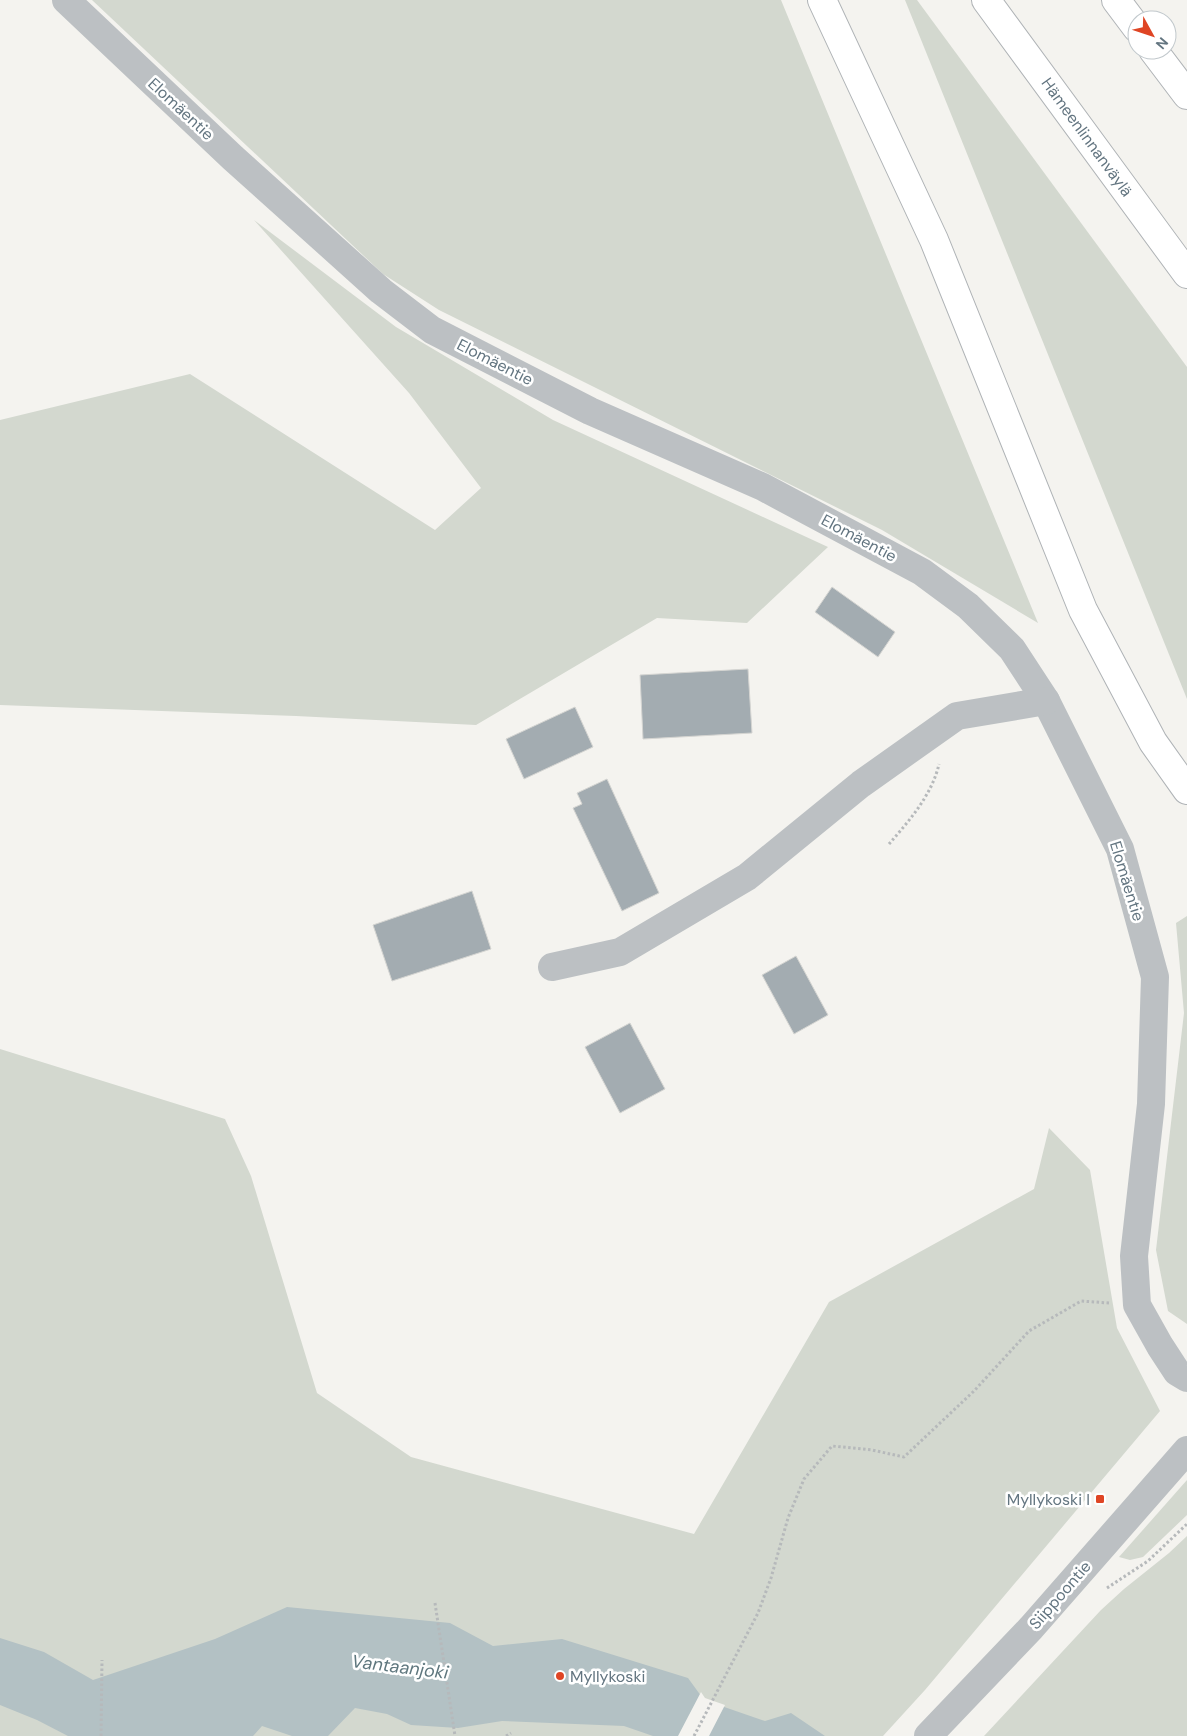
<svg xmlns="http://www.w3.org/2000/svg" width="1187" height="1736" font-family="'DM Sans',sans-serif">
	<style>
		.green { fill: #d3d8cf }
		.water { fill: #b3c1c4 }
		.pier { fill: #f4f3ef }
		.building { fill: #a3acb1; stroke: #d5d5d2 }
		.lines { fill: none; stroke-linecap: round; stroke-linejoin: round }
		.highway-casing { stroke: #afb3b6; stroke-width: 30 }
		.path { stroke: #b6b9bb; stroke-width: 3; stroke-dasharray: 2.5 2.5; stroke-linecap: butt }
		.minor { stroke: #bcc0c3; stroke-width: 28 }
		.highway { stroke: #fff; stroke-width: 28 }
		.poi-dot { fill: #df4524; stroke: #fff; stroke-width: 2 }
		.labels { text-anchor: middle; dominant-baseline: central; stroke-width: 5; stroke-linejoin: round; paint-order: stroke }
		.street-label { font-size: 16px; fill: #637580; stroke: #fff }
		.poi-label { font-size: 16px; fill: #637580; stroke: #fff; text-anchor: end }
		.water-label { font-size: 18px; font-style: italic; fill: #5f777e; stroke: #fff }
	</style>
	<rect width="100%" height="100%" fill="#f4f3ef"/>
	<g class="green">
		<path d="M 92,0 L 781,0 L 1038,623 L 882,530 L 439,310 L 383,274 Z"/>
		<path d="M 905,0 L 917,0 L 1187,367 L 1187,699 Z"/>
		<path d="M 254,220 L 396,327 L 553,420 L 828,547 L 747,623 L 657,618 L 476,725 L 296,716 L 0,705 L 0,420 L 190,374 L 435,530 L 481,488 L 409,393 Z"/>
		<path d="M 1187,916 L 1187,1324 L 1168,1311 L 1156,1250 L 1184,1013 L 1176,923 Z"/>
		<path d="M 0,1049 L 225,1119 L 251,1176 L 317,1393 L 411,1457 L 694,1534 L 829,1302 L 1034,1189 L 1049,1128 L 1090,1170 L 1117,1328 L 1160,1411 L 925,1690 L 883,1736 L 0,1736 Z"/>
		<path d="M 1187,1480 L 1187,1515 L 1143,1557 L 1130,1560 L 1119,1557 Z"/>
		<path d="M 1187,1536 L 1187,1736 L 984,1736 L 1101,1610 L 1124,1589 L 1169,1553 Z"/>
	</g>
	<path class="water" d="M 287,1607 L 450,1623 L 493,1646 L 562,1639 L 688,1678 L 704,1700 L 765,1721 L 791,1713 L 825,1736 L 653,1736 L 624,1726 L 502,1721 L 458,1728 L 411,1725 L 387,1714 L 355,1708 L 328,1736 L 292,1736 L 262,1726 L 253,1736 L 68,1736 L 37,1720 L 0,1705 L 0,1638 L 44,1652 L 93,1680 L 215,1639 Z"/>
	<path class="pier" d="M 701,1692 L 705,1698 L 725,1705 L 709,1736 L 678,1736 Z"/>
	<g class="building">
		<path d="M 832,587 L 895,632 L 878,657 L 815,612 Z"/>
		<path d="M 748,669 L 752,733 L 643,739 L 640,675 Z"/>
		<path d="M 575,707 L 593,747 L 524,779 L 506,739 Z"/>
		<path d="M 607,779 L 659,893 L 622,911 L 573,808 L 582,804 L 577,793 Z"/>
		<path d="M 472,891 L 491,949 L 392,981 L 373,925 Z"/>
		<path d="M 796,956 L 828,1015 L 794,1034 L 762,975 Z"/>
		<path d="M 630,1023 L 665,1089 L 620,1113 L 585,1047 Z"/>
	</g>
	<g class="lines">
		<defs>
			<g id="highway">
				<path d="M 822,0 L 934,240 L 1083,610 L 1153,742 L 1187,790"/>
				<path d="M 986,0 L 1187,274"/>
				<path d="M 1116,0 L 1137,28"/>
				<path d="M 1153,50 L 1187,95"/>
			</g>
		</defs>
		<use href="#highway" class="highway-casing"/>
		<g class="path">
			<path d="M 889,844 C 909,821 932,795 939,764"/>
			<path d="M 1107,1588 L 1148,1561 L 1187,1524"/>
			<path d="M 435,1603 L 455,1736"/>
			<path d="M 101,1736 L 102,1660"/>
			<path d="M 506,1736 L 511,1733"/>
			<path d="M 694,1736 L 758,1613 L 771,1578 L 788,1518 L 804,1479 L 832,1446 L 872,1450 L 904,1457 L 974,1391 L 1029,1331 L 1081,1301 L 1109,1303"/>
		</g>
		<g class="minor">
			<path d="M 66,0 L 233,158 L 381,291 L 432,330 L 590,411 L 763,487 L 922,572 L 968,606 L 1012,649 L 1046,701 L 1120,849 L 1155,977 L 1151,1104 L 1134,1256 L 1137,1305 L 1160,1346 L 1177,1372 L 1187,1378"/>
			<path d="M 552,967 L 620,952 L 747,877 L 861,784 L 957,716 L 1046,701"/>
			<path d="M 928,1736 L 1031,1628 L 1187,1450"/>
		</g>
		<use href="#highway" class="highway"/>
	</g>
	<g class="poi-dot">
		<rect x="1095" y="1494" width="10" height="10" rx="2.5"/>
		<circle cx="560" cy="1676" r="5"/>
	</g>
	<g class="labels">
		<g class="street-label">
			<text transform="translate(181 109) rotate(43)">Elomäentie</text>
			<text transform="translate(1087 137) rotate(54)">Hämeenlinnanväylä</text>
			<text transform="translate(495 362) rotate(27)">Elomäentie</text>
			<text transform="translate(859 538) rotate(28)">Elomäentie</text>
			<text transform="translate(1127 881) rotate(73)">Elomäentie</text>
			<text transform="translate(1060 1595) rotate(-49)">Siippoontie</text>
		</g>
		<g class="poi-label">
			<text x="1090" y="1499">Myllykoski I</text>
			<text x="570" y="1676" text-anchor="start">Myllykoski</text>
		</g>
		<g class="water-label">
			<text transform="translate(400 1667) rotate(7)">Vantaanjoki</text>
		</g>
	</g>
	<g transform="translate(1152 35) rotate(130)"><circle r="24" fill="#ffffff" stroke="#c1c8cc"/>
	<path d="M0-4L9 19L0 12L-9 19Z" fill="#df4524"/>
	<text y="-8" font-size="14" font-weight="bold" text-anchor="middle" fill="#637580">N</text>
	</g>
</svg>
